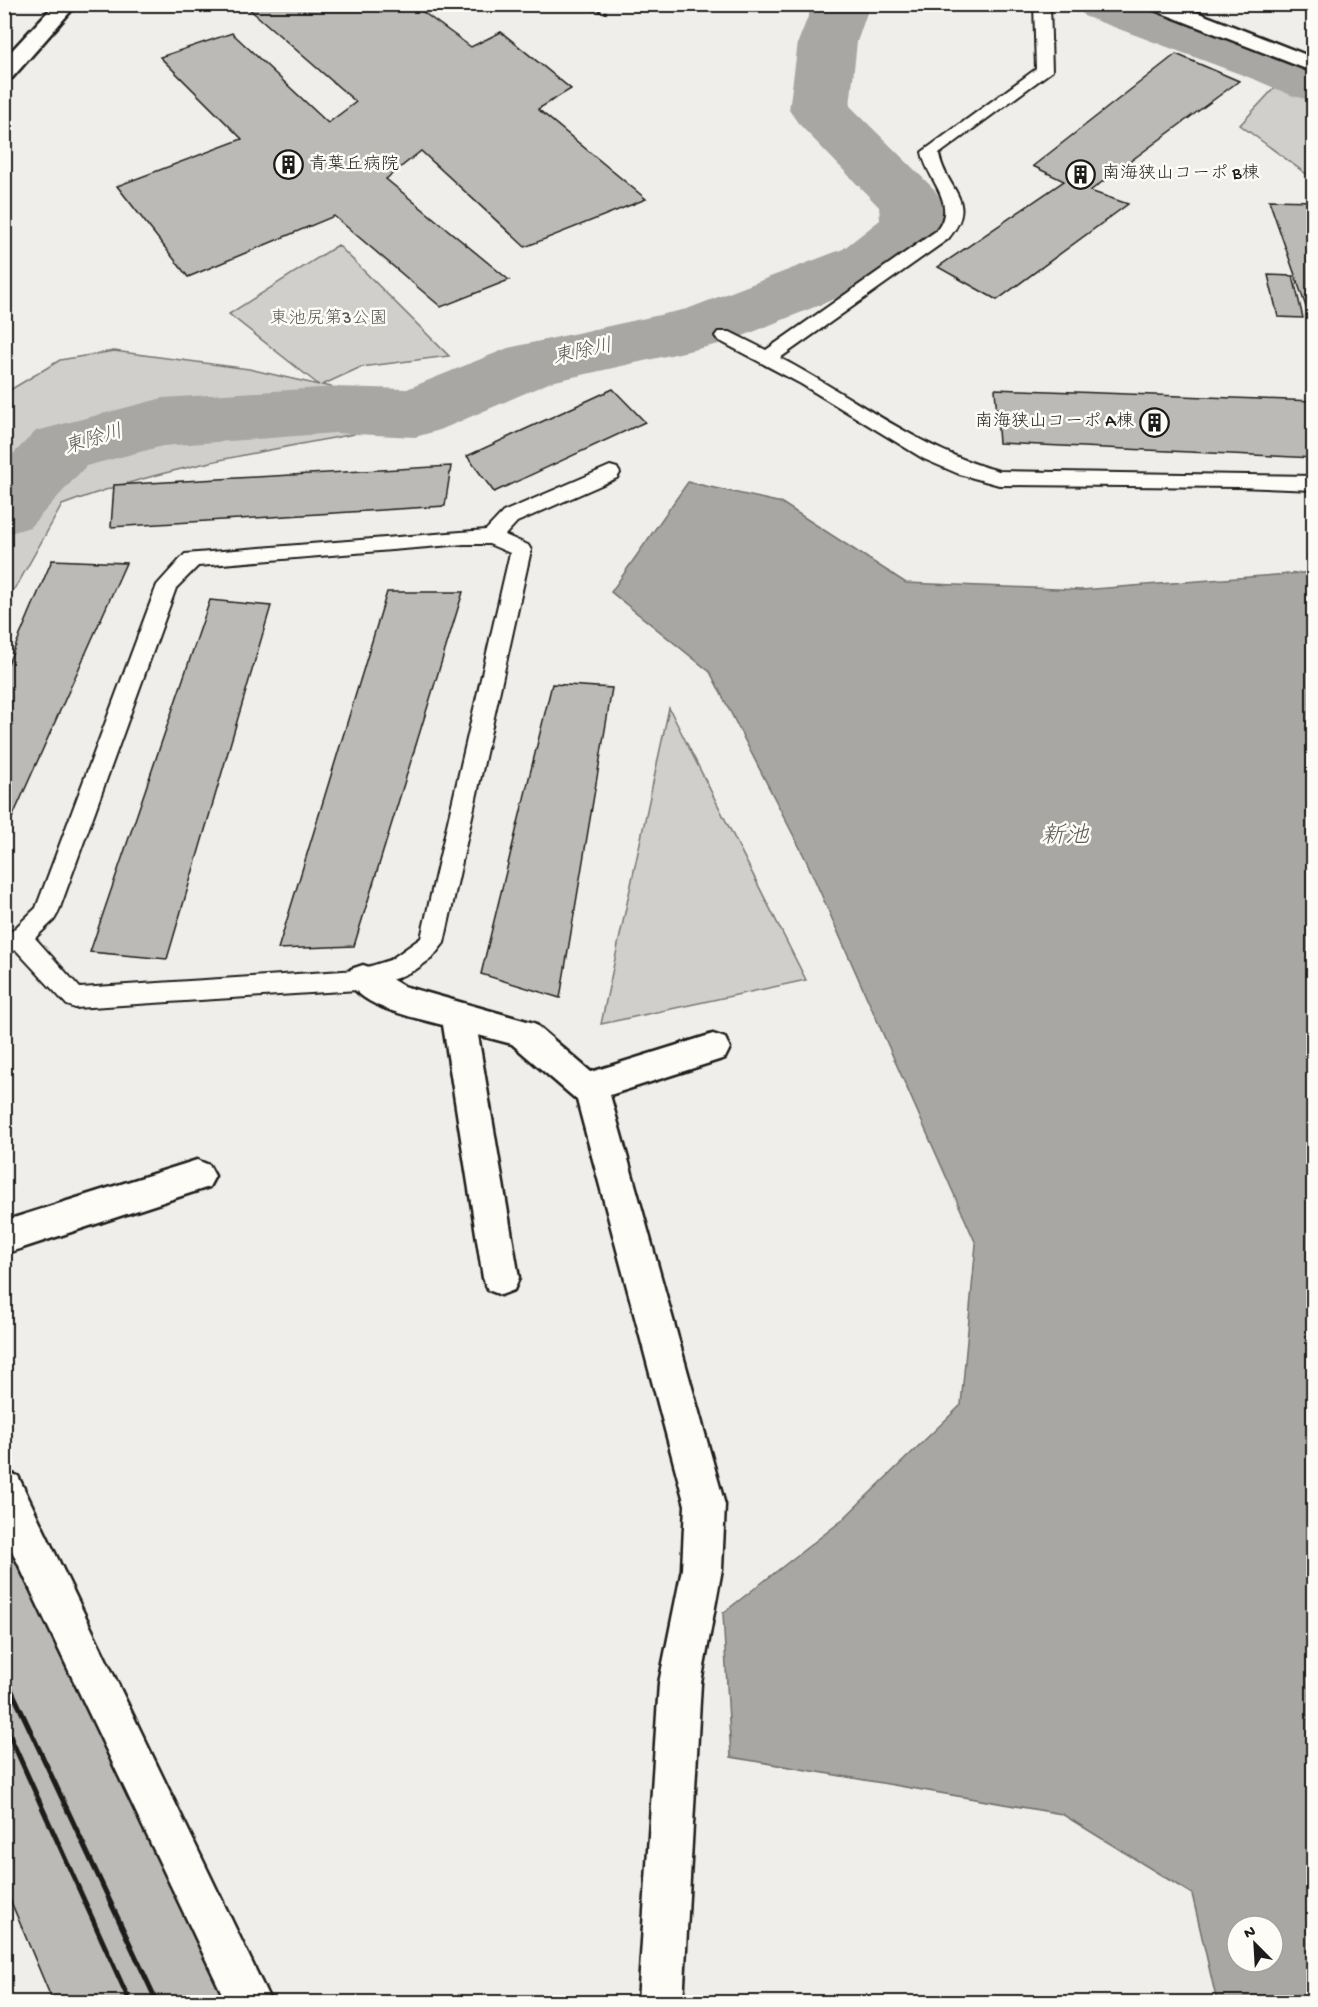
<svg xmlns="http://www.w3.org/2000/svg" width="1318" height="2007" font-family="'Gochi Hand','Klee One',sans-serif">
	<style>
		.green { fill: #d0cfcc; stroke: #767674; stroke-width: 1.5 }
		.water { fill: #a8a7a3; stroke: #706f6d; stroke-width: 1.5; fill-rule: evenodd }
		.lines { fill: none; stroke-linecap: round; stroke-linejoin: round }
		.river { fill: #a8a7a3; fill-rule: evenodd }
		.building { fill: #bbbab6; stroke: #1c1c1c; stroke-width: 1.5 }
		.service-casing { stroke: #1c1c1c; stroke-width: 4 }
		.minor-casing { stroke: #1c1c1c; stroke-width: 5 }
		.tertiary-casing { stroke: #1c1c1c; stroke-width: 5 }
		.path { stroke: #1c1c1c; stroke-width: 3; stroke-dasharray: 3 3; stroke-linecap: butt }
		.service { fill: #fdfcf7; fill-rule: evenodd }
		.minor { fill: #fdfcf7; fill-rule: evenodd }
		.tertiary { fill: #fdfcf7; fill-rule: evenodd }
		.rail { stroke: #1c1c1c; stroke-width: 5 }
		.labels { text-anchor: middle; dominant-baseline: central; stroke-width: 5; stroke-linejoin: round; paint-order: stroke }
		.far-poi-label { font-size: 18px; fill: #1c1c1c; stroke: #fdfcf7; text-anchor: start }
		.far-park-label { font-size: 18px; fill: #5b5b5a; stroke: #fdfcf7 }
		.far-water-label { font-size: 20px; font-style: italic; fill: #5b5b59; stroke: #fdfcf7 }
		.water-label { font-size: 24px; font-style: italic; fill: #5b5b59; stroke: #fdfcf7 }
	</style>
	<rect width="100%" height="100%" fill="#f0eeea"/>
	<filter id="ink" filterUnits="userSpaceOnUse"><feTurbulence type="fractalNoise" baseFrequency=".0167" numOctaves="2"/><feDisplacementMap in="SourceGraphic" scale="12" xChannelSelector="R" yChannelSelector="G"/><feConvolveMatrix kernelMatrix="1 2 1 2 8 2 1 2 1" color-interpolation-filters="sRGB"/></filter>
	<g filter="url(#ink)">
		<g class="green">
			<path d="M 1279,83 L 1313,97 L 1313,179 L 1240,125 Z"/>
			<path d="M 338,245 L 449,356 L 361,367 L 322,385 L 368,395 L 354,434 C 254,453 157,469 62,505 L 20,580 L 5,603 L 5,393 L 60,360 L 114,351 L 249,369 L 319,385 L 229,314 Z"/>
			<path d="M 669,708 L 806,980 L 601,1024 Z"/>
		</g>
		<path class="water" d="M 688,482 L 782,503 L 906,583 L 1081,590 L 1313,572 L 1313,2002 L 1217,2002 L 1192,1894 L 1062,1814 L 731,1757 L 723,1613 L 840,1522 L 961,1405 L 976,1244 L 806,860 L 710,672 L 611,592 ZM 1237,1926 L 1273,1926 L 1273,1962 L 1237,1962 Z"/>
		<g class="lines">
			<g class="river">
				<path d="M 813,4 L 870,4 L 857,42 L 850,106 L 934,189 L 943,203 L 944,226 L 935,240 L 889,277 L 728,342 L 551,382 L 440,430 L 415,437 L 335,433 L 163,446 L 86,466 L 30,527 L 4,535 L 4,463 L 36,431 L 163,398 L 335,387 L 407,389 L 508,348 L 687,309 L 843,249 L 880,220 L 879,207 L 798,123 L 789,110 L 798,42 Z"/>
				<path d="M 1076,4 L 1159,4 L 1298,54 L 1314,61 L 1314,101 L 1293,96 L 1256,80 L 1084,16 Z"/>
			</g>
		</g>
		<g class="building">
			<path d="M 258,4 L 412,4 L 471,47 L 501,32 L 571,89 L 538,109 L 646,199 L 525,247 L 421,151 L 386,179 L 509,280 L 441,307 L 334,216 L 188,277 L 117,186 L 242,139 L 160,57 L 232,33 L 328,123 L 356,102 L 248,8 Z"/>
			<path d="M 1176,54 L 1239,81 L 1090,191 L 1128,204 L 997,300 L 938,267 L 1064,181 L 1033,166 Z"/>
			<path d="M 1269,200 L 1314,201 L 1314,330 Z"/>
			<path d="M 1268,275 L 1293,276 L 1303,318 L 1278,317 Z"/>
			<path d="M 613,389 L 645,422 L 494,492 L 467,456 Z"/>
			<path d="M 995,389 L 1314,401 L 1314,458 L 999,443 Z"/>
			<path d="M 451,466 L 445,506 L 111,527 L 114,485 Z"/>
			<path d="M 52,560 L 126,563 L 4,836 L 4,673 Z"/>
			<path d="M 387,592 L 463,592 L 354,946 L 278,949 Z"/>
			<path d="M 210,600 L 271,606 L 167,959 L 90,952 Z"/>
			<path d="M 552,684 L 612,688 L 560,998 L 481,974 Z"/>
			<path d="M 4,1538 L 204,1949 L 230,2002 L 53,2002 L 4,1885 Z"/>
		</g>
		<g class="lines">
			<defs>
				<g id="service">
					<path d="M 1034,4 L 1050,4 L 1052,71 L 939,154 C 946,191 980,200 948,239 L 780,358 C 853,396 919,450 999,471 L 1314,476 L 1314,490 L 1239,487 L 999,485 L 959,474 L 924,459 L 801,384 L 718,340 L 715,336 L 718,332 L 730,332 L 766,350 L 936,231 C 959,203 927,181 922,152 L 1036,69 Z"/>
					<path d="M 610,466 L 617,468 L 620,473 L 617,478 L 517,522 L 505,535 L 528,545 L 531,550 L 444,943 L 432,958 L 415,970 L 397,978 L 358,990 L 75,1008 L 67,1005 L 16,950 L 4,955 L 4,934 L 12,931 L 36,908 L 157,585 L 185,554 L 486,530 L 503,512 ZM 464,544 L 489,544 L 510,553 L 421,938 L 390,960 L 358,970 L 80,988 L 35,938 L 54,920 L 58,913 L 176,588 L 198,566 Z"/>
				</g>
				<g id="minor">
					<path d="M 55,4 L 77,4 L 12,78 L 4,79 L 4,59 Z"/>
					<path d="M 363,965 L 375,969 L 403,986 L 534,1023 L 591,1072 L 713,1034 L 725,1038 L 730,1048 L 725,1058 L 610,1095 L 725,1505 L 722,1569 L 701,1683 L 683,2002 L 638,2002 L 659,1683 L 682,1569 L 685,1505 L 577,1100 L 512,1044 L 478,1035 L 519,1278 L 514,1290 L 501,1295 L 488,1290 L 483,1278 L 443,1025 C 413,1017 361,1008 347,979 L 351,969 Z"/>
					<path d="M 197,1160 L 209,1165 L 215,1176 L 209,1187 L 4,1254 L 4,1221 Z"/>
					<path d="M 4,1471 L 18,1476 L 271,2002 L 226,2002 L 4,1534 Z"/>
				</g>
				<path id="tertiary" d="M 1146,4 L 1176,4 L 1314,58 L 1314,72 L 1149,8 Z"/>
			</defs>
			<use href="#service" class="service-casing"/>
			<use href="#minor" class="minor-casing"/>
			<use href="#tertiary" class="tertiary-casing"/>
			<path class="path" d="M 569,4 L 608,13"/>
			<use href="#service" class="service"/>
			<use href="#minor" class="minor"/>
			<use href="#tertiary" class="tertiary"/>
			<g class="rail">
				<path d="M 4,1674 L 157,2002"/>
				<path d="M 4,1723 L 130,2002"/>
			</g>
		</g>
	</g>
	<defs>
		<symbol id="building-ring" viewBox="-11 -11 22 22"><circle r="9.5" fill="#fdfcf7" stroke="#1c1c1c" stroke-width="1.5"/><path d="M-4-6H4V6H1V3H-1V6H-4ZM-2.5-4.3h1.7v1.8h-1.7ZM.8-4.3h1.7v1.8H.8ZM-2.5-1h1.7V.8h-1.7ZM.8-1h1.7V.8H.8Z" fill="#1c1c1c"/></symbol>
	</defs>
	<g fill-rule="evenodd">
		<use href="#building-ring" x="272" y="148" width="33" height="33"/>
		<use href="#building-ring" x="1064" y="158" width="33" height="33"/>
		<use href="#building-ring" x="1138" y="406" width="33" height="33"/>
	</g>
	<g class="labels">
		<g class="far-poi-label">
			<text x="309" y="165">青葉丘病院</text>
			<text x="1102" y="174">南海狭山コーポ B棟</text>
			<text x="1134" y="422" text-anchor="end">南海狭山コーポ A棟</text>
		</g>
		<g class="far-park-label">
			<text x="329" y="319">東池尻第3公園</text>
		</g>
		<g class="far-water-label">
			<text transform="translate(583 353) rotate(-12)">東除川</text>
			<text transform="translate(94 441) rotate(-17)">東除川</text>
		</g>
		<g class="water-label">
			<text x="1065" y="837">新池</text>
		</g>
	</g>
	<rect width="1318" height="2007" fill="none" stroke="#fdfcf7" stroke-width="24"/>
	<rect x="12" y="12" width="1294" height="1983" fill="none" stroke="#1c1c1c" stroke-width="2" filter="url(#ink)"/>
	<g transform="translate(1255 1944) rotate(336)"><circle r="28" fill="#fdfcf7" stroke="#a3a29f" stroke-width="1.5"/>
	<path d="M0-4.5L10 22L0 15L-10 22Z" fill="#1c1c1c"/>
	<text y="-9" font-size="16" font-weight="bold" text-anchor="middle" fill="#1c1c1c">N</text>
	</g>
</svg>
